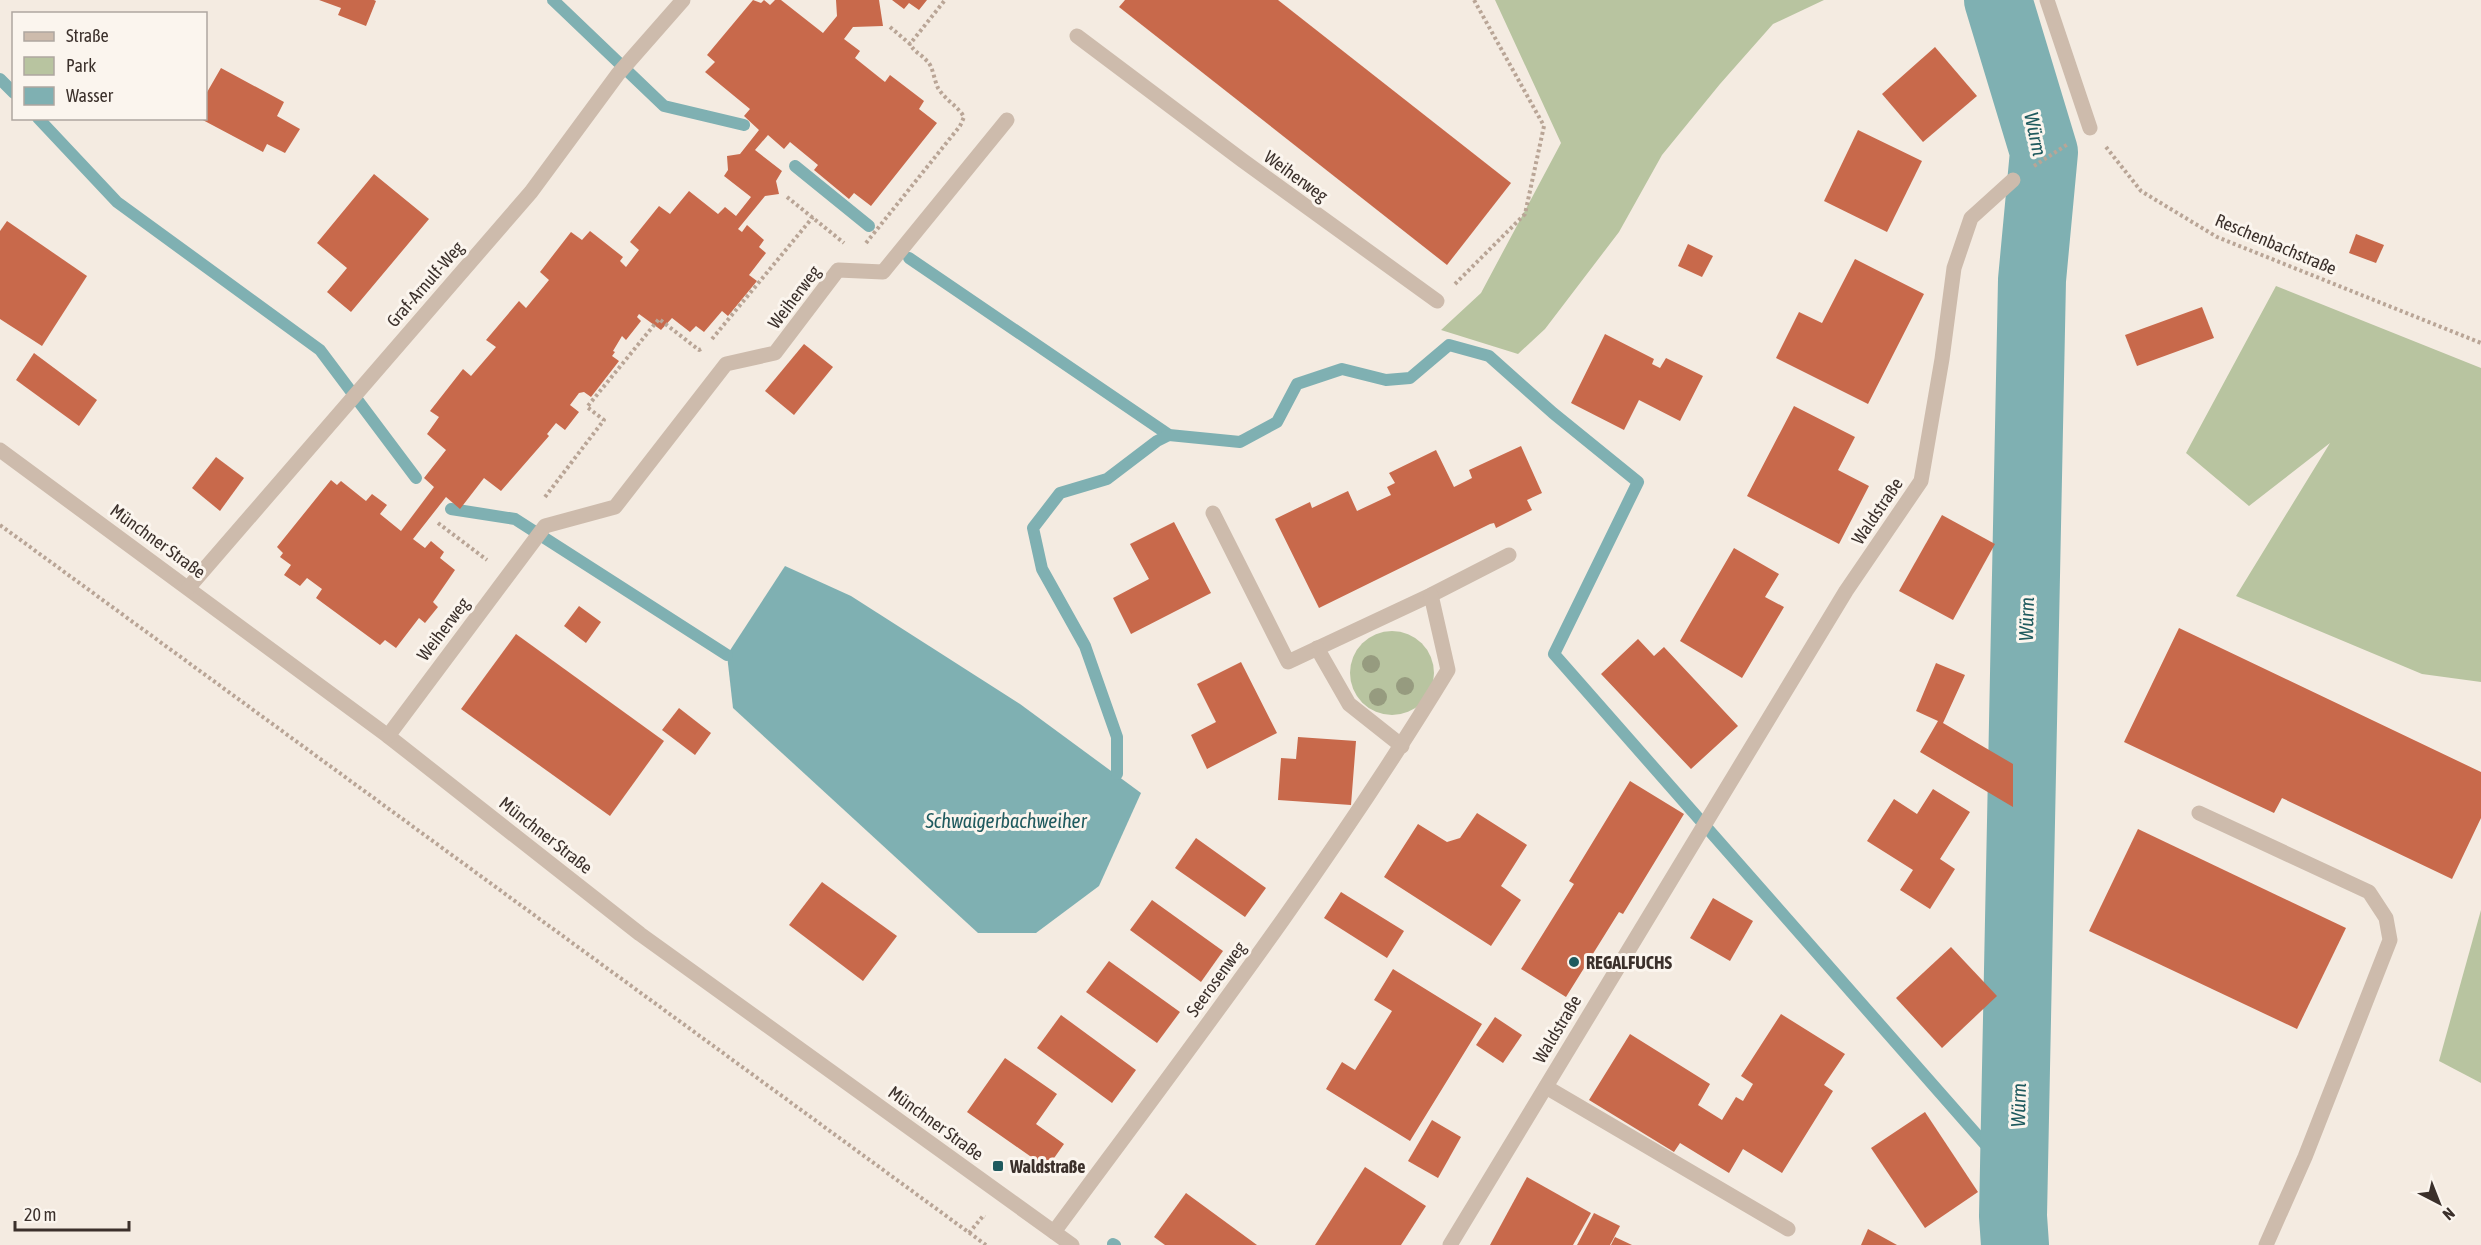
<svg xmlns="http://www.w3.org/2000/svg" width="2481" height="1245" font-family="'Asap Condensed',sans-serif">
	<style>
		.green { fill: #b8c4a0 }
		.water { fill: #7fb0b2 }
		.lines { fill: none; stroke-linecap: round; stroke-linejoin: round }
		.stream { stroke: #7fb0b2; stroke-width: 12 }
		.river { stroke: #7fb0b2; stroke-width: 68 }
		.building { fill: #c8694b }
		.path { stroke: #b9a596; stroke-width: 4; stroke-dasharray: 3 3; stroke-linecap: butt }
		.minor { stroke: #cdbbac; stroke-width: 15 }
		.tree { fill: #969b7f }
		.poi-dot { fill: #1f5a5e; stroke: #fbf5ee; stroke-width: 2 }
		.labels { text-anchor: middle; dominant-baseline: central; stroke-width: 6; stroke-linejoin: round; paint-order: stroke }
		.street-label { font-size: 18px; fill: #3b302b; stroke: #fbf5ee }
		.poi-label { font-size: 18px; font-weight: bold; fill: #3b302b; stroke: #fbf5ee; text-anchor: start }
		.water-label { font-size: 20px; font-style: italic; fill: #1f5a5e; stroke: #fbf5ee }
	</style>
	<rect width="100%" height="100%" fill="#f4ebe1"/>
	<g class="green">
		<path d="M 1495,0 L 1824,0 L 1773,24 L 1720,84 L 1662,155 L 1619,232 L 1545,329 L 1518,354 L 1441,330 L 1481,293 L 1561,143 Z"/>
		<path d="M 2276,286 L 2481,368 L 2481,682 L 2422,674 L 2236,596 L 2330,443 L 2249,506 L 2186,453 Z"/>
		<circle cx="1392" cy="673" r="42"/>
		<path d="M 2481,910 L 2481,1083 L 2439,1061 Z"/>
	</g>
	<path class="water" d="M 785,566 L 851,596 L 1020,704 L 1141,793 L 1099,886 L 1036,933 L 978,933 L 733,708 L 727,655 Z"/>
	<g class="lines">
		<g class="stream">
			<path d="M 553,0 L 664,106 L 744,125"/>
			<path d="M 0,79 L 14,93"/>
			<path d="M 38,118 L 117,202 L 320,350 L 416,478"/>
			<path d="M 795,166 L 869,226"/>
			<path d="M 909,258 L 1169,435 L 1240,442 L 1277,422 L 1297,384 L 1342,369 L 1386,380 L 1410,378 L 1449,345 L 1489,356 L 1553,413 L 1638,482 L 1554,654 L 2014,1177"/>
			<path d="M 451,509 L 515,519 L 727,655"/>
			<path d="M 1117,774 L 1117,737 L 1085,646 L 1042,569 L 1033,528 L 1060,493 L 1107,479 L 1157,441 L 1169,435"/>
			<path d="M 1113,1244 L 1115,1245"/>
		</g>
		<path class="river" d="M 1998,0 L 2044,152 L 2032,280 L 2013,1216 L 2015,1245"/>
	</g>
	<g class="building">
		<path d="M 319,0 L 374,0 L 376,1 L 366,26 L 338,15 L 341,8 Z"/>
		<path d="M 753,0 L 761,3 L 764,0 L 770,5 L 775,0 L 781,0 L 823,33 L 837,16 L 836,0 L 879,0 L 883,26 L 853,27 L 844,39 L 860,51 L 855,58 L 885,82 L 890,75 L 924,101 L 919,109 L 937,123 L 871,206 L 854,193 L 849,199 L 814,170 L 818,165 L 790,142 L 784,149 L 768,135 L 755,150 L 782,171 L 776,181 L 779,194 L 765,196 L 738,229 L 742,232 L 747,225 L 764,240 L 759,247 L 766,253 L 749,275 L 757,281 L 728,316 L 722,311 L 704,332 L 696,326 L 690,332 L 672,318 L 661,330 L 639,314 L 637,317 L 641,321 L 626,340 L 622,336 L 613,351 L 615,352 L 612,356 L 619,361 L 591,397 L 584,392 L 579,393 L 570,405 L 579,412 L 565,430 L 556,423 L 547,434 L 549,436 L 501,491 L 484,478 L 460,509 L 446,497 L 413,539 L 425,548 L 431,541 L 444,552 L 440,558 L 455,570 L 433,602 L 438,607 L 425,623 L 419,618 L 396,648 L 385,640 L 380,645 L 316,598 L 322,589 L 307,578 L 300,586 L 284,575 L 291,565 L 280,557 L 283,553 L 277,547 L 331,480 L 337,485 L 341,481 L 366,501 L 372,494 L 387,505 L 380,514 L 401,531 L 434,487 L 424,478 L 446,450 L 427,434 L 439,417 L 430,411 L 463,369 L 471,376 L 496,347 L 486,340 L 519,301 L 526,308 L 549,280 L 540,272 L 571,232 L 582,240 L 590,231 L 623,257 L 620,261 L 626,267 L 639,250 L 630,242 L 659,206 L 670,214 L 689,191 L 718,214 L 725,207 L 736,216 L 751,197 L 724,176 L 728,170 L 727,156 L 740,154 L 759,130 L 744,116 L 750,109 L 705,72 L 715,62 L 707,55 Z"/>
		<path d="M 892,0 L 927,0 L 919,10 L 909,3 L 904,9 Z"/>
		<path d="M 1125,0 L 1278,0 L 1511,183 L 1447,265 L 1119,7 Z"/>
		<path d="M 1935,47 L 1977,96 L 1923,142 L 1882,94 Z"/>
		<path d="M 221,68 L 284,102 L 277,116 L 300,129 L 285,153 L 267,144 L 263,152 L 199,118 L 206,118 L 206,94 Z"/>
		<path d="M 1858,130 L 1922,161 L 1887,232 L 1824,201 Z"/>
		<path d="M 374,174 L 429,219 L 351,312 L 327,292 L 347,268 L 317,243 Z"/>
		<path d="M 7,221 L 87,276 L 42,346 L 0,319 L 0,231 Z"/>
		<path d="M 2356,234 L 2384,245 L 2376,263 L 2349,253 Z"/>
		<path d="M 1688,244 L 1713,256 L 1702,277 L 1678,266 Z"/>
		<path d="M 1855,259 L 1924,294 L 1868,404 L 1776,358 L 1799,312 L 1822,323 Z"/>
		<path d="M 2202,307 L 2214,338 L 2137,366 L 2125,335 Z"/>
		<path d="M 1605,334 L 1654,359 L 1652,364 L 1660,368 L 1666,358 L 1703,376 L 1680,421 L 1639,400 L 1624,430 L 1571,403 Z"/>
		<path d="M 804,344 L 833,367 L 794,415 L 765,391 Z"/>
		<path d="M 34,353 L 97,400 L 79,426 L 16,380 Z"/>
		<path d="M 1794,406 L 1855,437 L 1838,470 L 1869,486 L 1839,544 L 1747,496 Z"/>
		<path d="M 1521,446 L 1542,493 L 1527,500 L 1532,510 L 1496,528 L 1494,523 L 1490,524 L 1319,608 L 1275,519 L 1310,502 L 1312,508 L 1348,491 L 1357,511 L 1391,495 L 1387,487 L 1395,483 L 1389,473 L 1436,450 L 1454,487 L 1472,478 L 1469,470 Z"/>
		<path d="M 216,457 L 244,478 L 220,511 L 192,488 Z"/>
		<path d="M 1942,515 L 1995,544 L 1953,620 L 1899,591 Z"/>
		<path d="M 1174,522 L 1211,593 L 1131,634 L 1113,598 L 1149,579 L 1130,544 Z"/>
		<path d="M 1734,548 L 1779,574 L 1765,597 L 1784,607 L 1742,678 L 1680,641 Z"/>
		<path d="M 579,606 L 601,622 L 586,643 L 564,626 Z"/>
		<path d="M 2179,628 L 2481,772 L 2481,818 L 2452,879 L 2282,798 L 2274,813 L 2124,742 Z"/>
		<path d="M 516,634 L 664,741 L 610,816 L 461,709 Z"/>
		<path d="M 1638,639 L 1654,656 L 1664,647 L 1738,726 L 1691,769 L 1601,674 Z"/>
		<path d="M 1241,662 L 1277,733 L 1207,769 L 1191,735 L 1216,722 L 1197,684 Z"/>
		<path d="M 1936,663 L 1965,675 L 1943,723 L 2013,764 L 2013,807 L 1920,752 L 1938,721 L 1916,711 Z"/>
		<path d="M 679,708 L 711,733 L 695,755 L 662,730 Z"/>
		<path d="M 1298,737 L 1356,741 L 1351,805 L 1278,800 L 1281,758 L 1296,759 Z"/>
		<path d="M 1630,781 L 1684,814 L 1623,914 L 1619,912 L 1566,997 L 1521,969 L 1574,884 L 1569,881 Z"/>
		<path d="M 1933,789 L 1970,812 L 1940,859 L 1955,869 L 1930,909 L 1900,890 L 1913,870 L 1867,841 L 1894,799 L 1917,814 Z"/>
		<path d="M 1477,813 L 1527,845 L 1501,886 L 1521,900 L 1491,946 L 1384,877 L 1418,824 L 1447,842 L 1460,838 Z"/>
		<path d="M 2138,829 L 2346,928 L 2297,1029 L 2089,931 Z"/>
		<path d="M 1196,838 L 1266,888 L 1245,917 L 1175,868 Z"/>
		<path d="M 822,882 L 897,936 L 863,981 L 789,925 Z"/>
		<path d="M 1341,892 L 1404,931 L 1387,958 L 1324,918 Z"/>
		<path d="M 1713,898 L 1753,921 L 1730,961 L 1690,938 Z"/>
		<path d="M 1152,900 L 1223,951 L 1201,982 L 1130,930 Z"/>
		<path d="M 1951,947 L 1997,996 L 1942,1048 L 1896,998 Z"/>
		<path d="M 1109,961 L 1180,1012 L 1157,1043 L 1086,992 Z"/>
		<path d="M 1393,969 L 1482,1024 L 1410,1141 L 1326,1089 L 1342,1062 L 1355,1070 L 1392,1011 L 1374,1000 Z"/>
		<path d="M 1781,1014 L 1845,1054 L 1824,1085 L 1833,1091 L 1782,1173 L 1743,1149 L 1729,1173 L 1680,1143 L 1674,1152 L 1589,1100 L 1630,1034 L 1710,1084 L 1698,1105 L 1722,1120 L 1736,1097 L 1743,1101 L 1753,1084 L 1741,1076 Z"/>
		<path d="M 1061,1015 L 1136,1070 L 1112,1103 L 1037,1048 Z"/>
		<path d="M 1495,1017 L 1522,1035 L 1503,1063 L 1476,1045 Z"/>
		<path d="M 1005,1058 L 1057,1094 L 1036,1124 L 1064,1144 L 1047,1168 L 967,1112 Z"/>
		<path d="M 1925,1112 L 1978,1192 L 1925,1228 L 1871,1148 Z"/>
		<path d="M 1432,1120 L 1461,1137 L 1438,1178 L 1408,1161 Z"/>
		<path d="M 1365,1167 L 1426,1206 L 1401,1245 L 1315,1245 Z"/>
		<path d="M 1527,1177 L 1591,1213 L 1573,1245 L 1490,1245 Z"/>
		<path d="M 1186,1193 L 1257,1245 L 1165,1245 L 1154,1237 Z"/>
		<path d="M 1594,1213 L 1620,1226 L 1610,1245 L 1577,1245 Z"/>
		<path d="M 1868,1229 L 1897,1245 L 1861,1245 Z"/>
		<path d="M 1615,1237 L 1632,1245 L 1611,1245 Z"/>
	</g>
	<g class="lines">
		<g class="path">
			<path d="M 890,27 L 910,44 L 945,0"/>
			<path d="M 2106,147 L 2141,191 L 2217,237 L 2481,343"/>
			<path d="M 2034,166 L 2068,144"/>
			<path d="M 787,197 L 844,243"/>
			<path d="M 866,243 L 960,126 L 964,117 C 958,106 945,100 938,88 C 934,80 933,66 927,61 C 921,54 915,53 910,44"/>
			<path d="M 1455,284 L 1525,214 L 1544,126 L 1474,0"/>
			<path d="M 712,339 L 813,217"/>
			<path d="M 545,497 L 604,420 L 587,407 L 659,319 L 699,350 L 703,348"/>
			<path d="M 438,523 L 487,560"/>
			<path d="M 0,525 L 986,1245"/>
			<path d="M 969,1233 L 983,1216 L 985,1217"/>
		</g>
		<g class="minor">
			<path d="M 2047,0 L 2090,128"/>
			<path d="M 1077,36 L 1242,160 L 1437,301"/>
			<path d="M 0,450 L 388,736 L 640,934 L 1072,1245"/>
			<path d="M 1213,513 L 1288,662 L 1431,595 L 1509,555"/>
			<path d="M 189,587 L 531,192 L 618,74 L 683,0"/>
			<path d="M 1317,648 L 1349,704 L 1402,746"/>
			<path d="M 388,736 L 545,526 L 615,507 L 726,364 L 775,353 L 838,270 L 883,272 L 1007,120"/>
			<path d="M 2199,813 L 2369,892 L 2386,918 L 2390,940 L 2305,1157 L 2266,1245"/>
			<path d="M 1546,1087 L 1788,1229"/>
			<path d="M 1054,1232 C 1190,1048 1329,866 1448,670 L 1431,595"/>
			<path d="M 1450,1245 L 1846,591 L 1921,481 L 1942,359 L 1954,268 L 1971,218 L 2013,180"/>
		</g>
	</g>
	<g class="tree">
		<circle cx="1371" cy="664" r="9"/>
		<circle cx="1405" cy="686" r="9"/>
		<circle cx="1378" cy="697" r="9"/>
	</g>
	<g class="poi-dot">
		<circle cx="1574" cy="962" r="6"/>
		<rect x="992" y="1160" width="12" height="12" rx="3"/>
	</g>
	<g class="labels">
		<g class="street-label">
			<text transform="translate(1296 176) rotate(36)">Weiherweg</text>
			<text transform="translate(2276 244) rotate(23)">Reschenbachstraße</text>
			<text transform="translate(425 284) rotate(-49)">Graf-Arnulf-Weg</text>
			<text transform="translate(794 297) rotate(-53)">Weiherweg</text>
			<text transform="translate(1877 511) rotate(-56)">Waldstraße</text>
			<text transform="translate(158 541) rotate(36)">Münchner Straße</text>
			<text transform="translate(443 629) rotate(-53)">Weiherweg</text>
			<text transform="translate(546 835) rotate(38)">Münchner Straße</text>
			<text transform="translate(1216 979) rotate(-54)">Seerosenweg</text>
			<text transform="translate(1557 1029) rotate(-59)">Waldstraße</text>
			<text transform="translate(936 1123) rotate(36)">Münchner Straße</text>
		</g>
		<g class="poi-label">
			<text x="1586" y="962">REGALFUCHS</text>
			<text x="1010" y="1166">Waldstraße</text>
		</g>
		<g class="water-label">
			<text transform="translate(2036 134) rotate(78)">Würm</text>
			<text transform="translate(2026 619) rotate(-89)">Würm</text>
			<text x="1006" y="820">Schwaigerbachweiher</text>
			<text transform="translate(2018 1105) rotate(-89)">Würm</text>
		</g>
	</g>
	<rect x="12" y="12" width="195" height="108" fill="#fbf5ee" stroke="#aea6a0" stroke-width="1.5"/>
	<rect x="24" y="32" width="30" height="9" fill="#cdbbac" stroke="#aea6a0" stroke-width="1.5"/>
	<text x="66" y="42" font-size="18" fill="#3b302b">Straße</text>
	<rect x="24" y="57" width="30" height="18" fill="#b8c4a0" stroke="#aea6a0" stroke-width="1.5"/>
	<text x="66" y="72" font-size="18" fill="#3b302b">Park</text>
	<rect x="24" y="87" width="30" height="18" fill="#7fb0b2" stroke="#aea6a0" stroke-width="1.5"/>
	<text x="66" y="102" font-size="18" fill="#3b302b">Wasser</text>
	<g transform="translate(2439 1203) rotate(138)" stroke="#fbf5ee" stroke-width="4.5" paint-order="stroke">
	<path d="M0-4.5L10 22L0 15L-10 22Z" fill="#3b302b"/>
	<text y="-9" font-size="16" font-weight="bold" text-anchor="middle" fill="#3b302b">N</text>
	</g>
	<path d="M15 1221v9h114v-9" fill="none" stroke="#3b302b" stroke-width="3"/>
	<text x="24" y="1221" font-size="18" fill="#3b302b" stroke="#fbf5ee" stroke-width="4.5" paint-order="stroke">20 m</text>
</svg>
